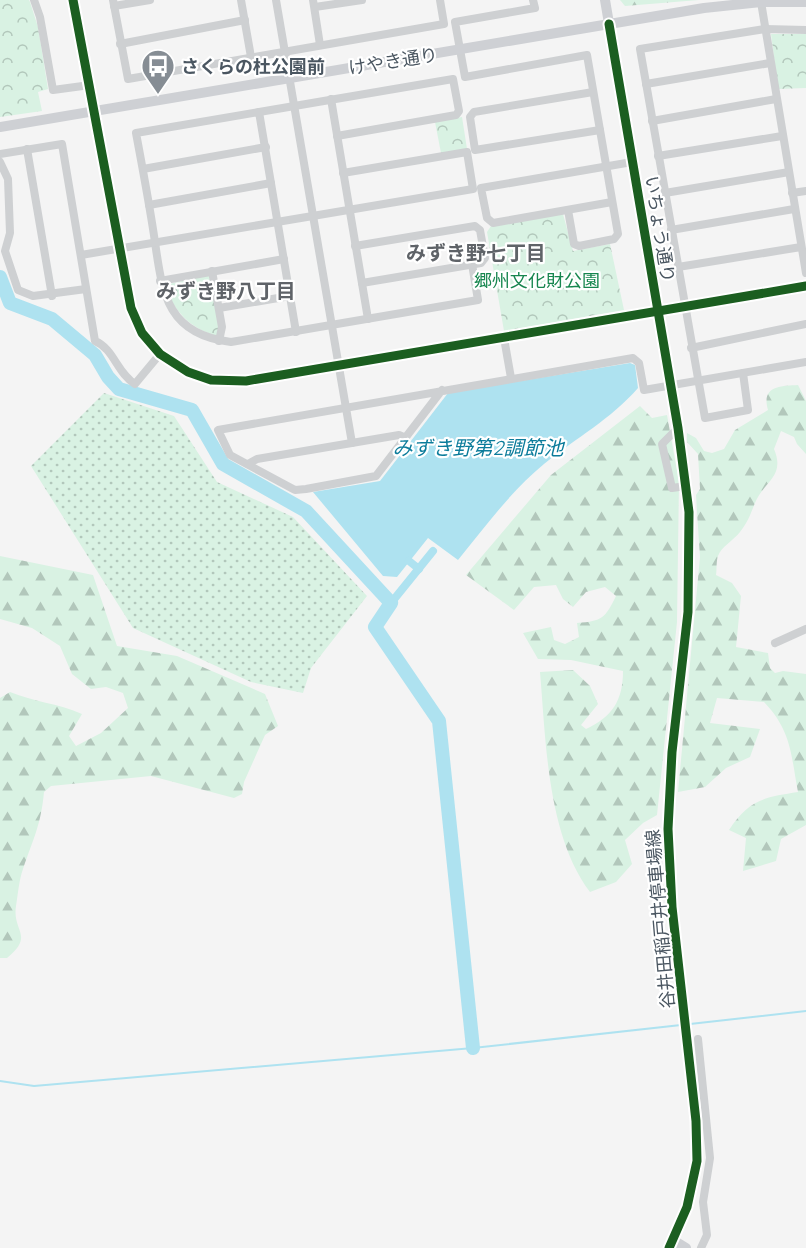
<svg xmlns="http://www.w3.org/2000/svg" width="806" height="1248" font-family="Quicksand,'Noto Sans JP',sans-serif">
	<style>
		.grass { fill: url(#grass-dots) }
		.forest { fill: url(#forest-firs) }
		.park { fill: url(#park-crowns) }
		.water { fill: #aee2f0 }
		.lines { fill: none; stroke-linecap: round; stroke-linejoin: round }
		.stream { stroke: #aee2f0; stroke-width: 2 }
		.canal { stroke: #aee2f0; stroke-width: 8 }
		.river { stroke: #aee2f0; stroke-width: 14 }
		.street { stroke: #ced0d2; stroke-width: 8 }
		.secondary { stroke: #ced0d4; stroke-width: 10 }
		.cycleway-casing { stroke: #fff; stroke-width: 13 }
		.cycleway { stroke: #1b5e20; stroke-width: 9 }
		.labels { text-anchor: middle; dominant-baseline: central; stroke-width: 4.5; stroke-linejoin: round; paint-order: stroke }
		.street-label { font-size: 18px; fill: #4a5661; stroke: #fff }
		.poi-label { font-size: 18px; font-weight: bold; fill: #4a5661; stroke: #fff; text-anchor: start }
		.park-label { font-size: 18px; fill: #17864f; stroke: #fff }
		.neighbourhood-label { font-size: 20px; font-weight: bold; fill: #5f6368; stroke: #fff }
		.water-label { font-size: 20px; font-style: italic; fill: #0c7c9b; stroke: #fff }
	</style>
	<defs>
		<pattern id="grass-dots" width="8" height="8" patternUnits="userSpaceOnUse" patternTransform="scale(1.5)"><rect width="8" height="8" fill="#d9f2e3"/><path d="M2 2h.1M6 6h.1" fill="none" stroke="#b2c7bb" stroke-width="1.8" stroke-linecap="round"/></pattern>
		<pattern id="forest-firs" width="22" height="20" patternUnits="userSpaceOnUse" patternTransform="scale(1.5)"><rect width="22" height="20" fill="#d9f2e3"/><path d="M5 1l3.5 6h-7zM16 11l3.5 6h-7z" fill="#b2c7bb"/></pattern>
		<pattern id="park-crowns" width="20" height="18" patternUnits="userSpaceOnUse" patternTransform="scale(1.5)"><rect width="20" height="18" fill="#d9f2e3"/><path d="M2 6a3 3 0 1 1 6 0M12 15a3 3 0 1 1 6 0" fill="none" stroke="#b2c7bb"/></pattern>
	</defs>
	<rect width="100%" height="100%" fill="#f4f4f4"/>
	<path class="grass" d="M 104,393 L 174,416 L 217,482 L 293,517 L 367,596 L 311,668 L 303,693 L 251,682 L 133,628 L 31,466 Z"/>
	<g class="forest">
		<path d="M 620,0 L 699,0 L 625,6 Z"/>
		<path d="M 798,385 L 806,401 L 806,454 L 797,444 L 794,437 L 781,431 L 774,449 C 786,477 763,482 755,503 C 750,515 749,520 740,532 C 734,540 721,547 718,556 C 716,561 717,570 716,575 L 732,583 L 741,596 L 736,647 L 768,653 L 770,668 L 775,673 L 783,671 L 806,674 L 806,825 L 781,839 L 776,861 L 743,871 L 746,838 L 729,830 C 749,799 766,797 798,792 C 791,756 792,731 764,702 L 717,698 L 710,723 L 760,729 L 750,757 L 726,768 L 705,787 L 678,792 L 700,557 L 697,512 L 696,495 L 700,489 L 698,454 L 687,442 L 687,433 L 696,438 L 704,451 L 712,453 L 724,449 L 735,430 L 768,410 C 761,386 780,386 798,385 Z"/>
		<path d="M 640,406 L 652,418 L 667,415 L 679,482 L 677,622 L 657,815 L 643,823 L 625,840 L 632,864 L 616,882 L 590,892 C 547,835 546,741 540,672 L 573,670 L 590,686 L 598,704 L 581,725 L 586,729 C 612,717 623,701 623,671 L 571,660 L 538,659 L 523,633 L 551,627 L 554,640 L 565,644 L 579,637 L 577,623 C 603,621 605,618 616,596 L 605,587 L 586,592 L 573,607 L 563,599 L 556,585 L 534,587 L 514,610 L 466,575 L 551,475 Z"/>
		<path d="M 0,556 L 93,575 L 117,646 L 177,656 L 265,694 L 278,726 L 265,735 L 244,782 L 242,794 L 234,798 L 151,776 L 51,786 L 44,792 C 41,825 33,839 23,869 C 19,880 18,894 16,906 C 12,932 35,935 7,958 L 0,958 L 0,698 L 10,692 C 34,702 57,703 82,714 L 69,736 L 76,746 L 101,733 L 128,708 L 123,693 L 106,687 L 91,689 L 72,674 L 60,646 L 32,628 L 0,619 Z"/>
	</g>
	<g class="park">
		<path d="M 0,0 L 29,0 L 30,2 L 38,27 L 48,89 L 38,92 L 42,111 L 0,117 Z"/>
		<path d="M 771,34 L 806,34 L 806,88 L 778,89 Z"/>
		<path d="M 462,117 L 467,149 L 441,153 L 435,122 Z"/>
		<path d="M 563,214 L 573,251 L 610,244 L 624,310 L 504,331 L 487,232 L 491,226 Z"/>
		<path d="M 209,275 L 219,327 L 217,336 C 189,328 175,312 164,285 Z"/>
	</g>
	<path class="water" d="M 630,363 L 635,365 L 638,388 C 611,419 576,438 544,464 C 511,491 485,527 458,560 L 428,538 L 397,577 L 383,576 L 313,492 L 380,481 L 448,393 Z"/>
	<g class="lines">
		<g class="stream">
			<path d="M 690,1024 L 806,1011"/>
			<path d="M 0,1081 L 34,1086 L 473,1048 L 681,1025"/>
		</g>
		<g class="canal">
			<path d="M 409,561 L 419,569"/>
			<path d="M 391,603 L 433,551"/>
		</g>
		<path class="river" d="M 0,277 L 10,303 L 52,319 L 95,355 L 108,377 L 119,389 L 192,410 L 223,464 L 306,511 L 391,603 L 375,627 L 439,721 L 473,1048"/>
		<g class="street">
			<path d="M 34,0 L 40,17 L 53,90 L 90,85"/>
			<path d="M 113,0 L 128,79 L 444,24 L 440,0"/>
			<path d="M 241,0 L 251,57"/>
			<path d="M 276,0 L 352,443"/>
			<path d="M 313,0 L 320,45"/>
			<path d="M 533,0 L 535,8 L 455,22 L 465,77 L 587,55 L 618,234 L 614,239 L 579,246 L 574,244 L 568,210"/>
			<path d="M 761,2 L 806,273"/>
			<path d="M 114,6 L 150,0"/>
			<path d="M 315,7 L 362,0"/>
			<path d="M 120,44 L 245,20"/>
			<path d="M 646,84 L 770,63"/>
			<path d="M 593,92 L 474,112 L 470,117 L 475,150 L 600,130"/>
			<path d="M 331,99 L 368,319"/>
			<path d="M 259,112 L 296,332"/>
			<path d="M 652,121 L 776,99"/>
			<path d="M 337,136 L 456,115 L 459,111 L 453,79 L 136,133 C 142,165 148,197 153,229 C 162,285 161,334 231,342 L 478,300 L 472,264"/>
			<path d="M 27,149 L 52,296"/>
			<path d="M 0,154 L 62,144 L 95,341 C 114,349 117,373 135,384 L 160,354"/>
			<path d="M 658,156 L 782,136"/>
			<path d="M 0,162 L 8,179 L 10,233 L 5,251 L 18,290 L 33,296 L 86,289"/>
			<path d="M 143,169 L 266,147"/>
			<path d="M 665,193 L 789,172"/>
			<path d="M 792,193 L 806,191"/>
			<path d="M 612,202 L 493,223 L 487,218 L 481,188 L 632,162"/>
			<path d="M 149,205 L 271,183"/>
			<path d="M 671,230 L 794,209"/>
			<path d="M 355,246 L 475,226 L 480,230 L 485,258 L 481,263 L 362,283"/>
			<path d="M 81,255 L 473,189 L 467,152 L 343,173"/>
			<path d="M 678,267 L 801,247"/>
			<path d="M 212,271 L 222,327 L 219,341"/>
			<path d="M 160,281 L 284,259"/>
			<path d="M 219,308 L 290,296"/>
			<path d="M 657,312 L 806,286"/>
			<path d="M 504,338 L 511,378"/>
			<path d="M 691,348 L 806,324"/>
			<path d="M 743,373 L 748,410 L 705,418 L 640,49 L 765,29 L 806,30"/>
			<path d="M 442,390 L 376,476 L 306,489 L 295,490 L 230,455 L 218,430 L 633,358 L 639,363 L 644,390 L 806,362"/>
			<path d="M 678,428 L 662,444 L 672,488 L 686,486"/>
			<path d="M 248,464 L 257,459 L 399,435 L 406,438"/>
			<path d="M 775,643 L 806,629"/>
			<path d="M 698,1039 L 710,1158 L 703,1202 L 707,1235 L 701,1248"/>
		</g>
		<g class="secondary">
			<path d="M 73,0 L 131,308 L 142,333 L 160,354 L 188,372 L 211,380 L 246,381 L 657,312"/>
			<path d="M 605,0 L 678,428 L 689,512 L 688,612 L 672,752 L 668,829 L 672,907 L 696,1121 L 697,1161 L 687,1207 L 669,1248"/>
			<path d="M 0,127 L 704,8 L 761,2 L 806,2"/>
			<path d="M 673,1240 L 686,1248"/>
		</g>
		<defs>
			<g id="cycleway">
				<path d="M 73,0 L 131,308 L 142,333 L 160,354 L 188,372 L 211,380 L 246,381 L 806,286"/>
				<path d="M 609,24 L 678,428 L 689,512 L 688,612 L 672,752 L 668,829 L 672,907 L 696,1121 L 697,1161 L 687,1207 L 669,1248"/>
			</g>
		</defs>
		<use href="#cycleway" class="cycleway-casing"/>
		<use href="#cycleway" class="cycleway"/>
	</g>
	<defs>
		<symbol id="bus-pin" viewBox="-11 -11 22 30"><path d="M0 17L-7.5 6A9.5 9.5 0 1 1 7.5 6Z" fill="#868d94" stroke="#fff"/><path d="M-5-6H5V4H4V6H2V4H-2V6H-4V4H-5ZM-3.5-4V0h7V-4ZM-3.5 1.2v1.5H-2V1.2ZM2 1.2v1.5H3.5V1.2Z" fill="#fff"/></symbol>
	</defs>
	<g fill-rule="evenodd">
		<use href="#bus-pin" x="139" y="47" width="38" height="52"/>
	</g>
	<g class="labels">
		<g class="street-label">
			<text transform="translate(393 61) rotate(-9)">けやき通り</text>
			<text transform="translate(660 229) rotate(81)">いちょう通り</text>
			<text transform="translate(660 919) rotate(-95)">谷井田稲戸井停車場線</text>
		</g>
		<g class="poi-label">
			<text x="181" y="66">さくらの杜公園前</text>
		</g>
		<g class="park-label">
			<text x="537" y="280">郷州文化財公園</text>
		</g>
		<g class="neighbourhood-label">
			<text x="476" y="252">みずき野七丁目</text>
			<text x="226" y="290">みずき野八丁目</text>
		</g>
		<g class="water-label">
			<text x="478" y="447">みずき野第2調節池</text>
		</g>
	</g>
</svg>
